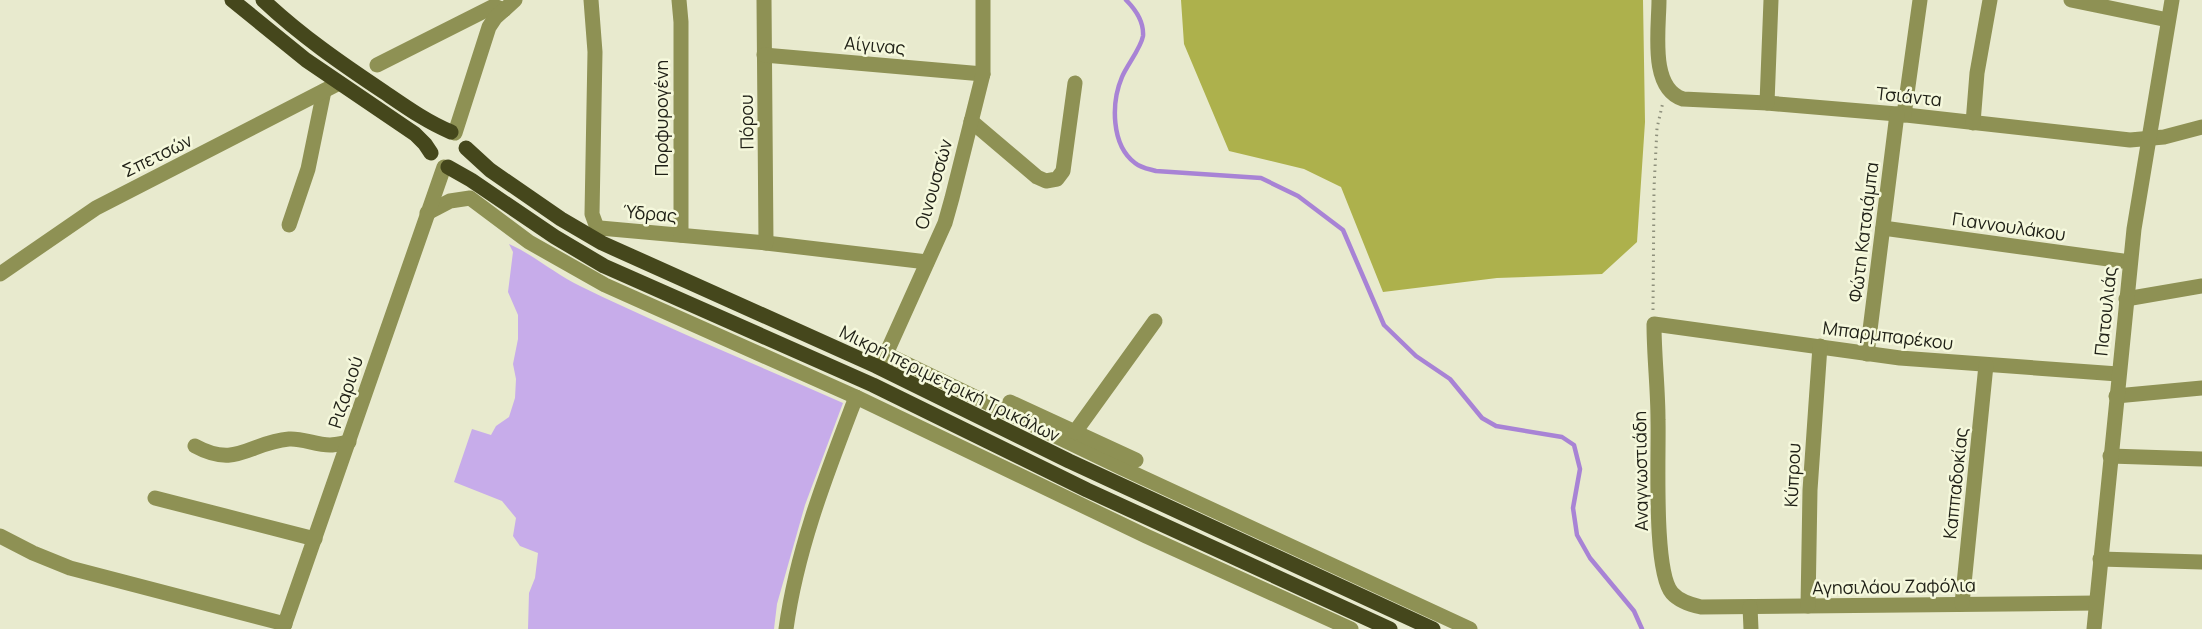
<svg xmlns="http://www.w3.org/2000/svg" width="2202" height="629" font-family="Manrope,sans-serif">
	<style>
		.green { fill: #c7acea }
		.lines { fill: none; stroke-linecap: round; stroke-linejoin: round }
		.stream { stroke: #a883d5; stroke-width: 4.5 }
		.building { fill: #adb14c }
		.path { stroke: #8e907c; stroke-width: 3; stroke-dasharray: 1.5 4.5; stroke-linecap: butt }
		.minor { stroke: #8e9154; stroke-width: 15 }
		.major { stroke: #45471c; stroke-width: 15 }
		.labels { text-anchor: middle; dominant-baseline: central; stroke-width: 5; stroke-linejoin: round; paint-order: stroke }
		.street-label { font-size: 18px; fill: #202117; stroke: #f5f8dc }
	</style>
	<rect width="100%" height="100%" fill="#e8eace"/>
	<path class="green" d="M 509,244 C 534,255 555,274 580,286 C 666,328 755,364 843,403 L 805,505 L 777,604 L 774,629 L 528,629 L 529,593 L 535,578 L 538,553 L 520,546 L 513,536 L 516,518 L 502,501 L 454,482 L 472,429 L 491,435 L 496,426 L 509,417 L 515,398 L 516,379 L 513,364 L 518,339 L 518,315 L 508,292 L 513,252 Z"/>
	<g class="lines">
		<path class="stream" d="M 1126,0 C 1135,9 1144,22 1143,36 C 1141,48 1127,65 1122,77 C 1111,103 1111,145 1135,163 C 1141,168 1149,169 1156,171 L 1261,178 L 1298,196 L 1343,230 L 1384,325 L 1416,356 L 1450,379 L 1482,418 L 1496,426 L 1562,437 L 1574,445 L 1580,469 L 1573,508 L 1577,535 L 1590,558 L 1634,611 L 1642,629"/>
	</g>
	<path class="building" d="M 1181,0 L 1643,0 L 1645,122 L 1637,242 L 1602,274 L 1497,278 L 1383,292 L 1341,187 L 1304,169 L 1229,151 L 1184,44 Z"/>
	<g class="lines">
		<path class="path" d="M 1653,310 L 1654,188 L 1657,128 L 1663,102"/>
		<g class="minor">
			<path d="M 591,0 L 595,52 L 592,214 L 596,225 L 600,228 L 766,243 L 927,262"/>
			<path d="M 679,0 L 681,22 L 681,235"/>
			<path d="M 764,0 L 766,243"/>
			<path d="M 1659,0 C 1659,29 1649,88 1683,99 L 1767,103 L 1897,114 L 2130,140 L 2164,137 L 2202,127"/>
			<path d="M 2071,0 L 2168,20"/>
			<path d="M 764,55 L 983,74"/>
			<path d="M 377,65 L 494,6 L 504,10"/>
			<path d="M 1767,103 L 1771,0"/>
			<path d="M 1904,115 L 1920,0"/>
			<path d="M 971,121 L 1037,177 L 1046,181 L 1057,179 L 1063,171 L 1075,83"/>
			<path d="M 1973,123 L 1977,73 L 1990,0"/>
			<path d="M 455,133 L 489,27 L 495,18 L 515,0"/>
			<path d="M 427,213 L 450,201 L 470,198 L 529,242 L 605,285 L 856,397 L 1146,536 L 1351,629"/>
			<path d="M 289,225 L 308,169 L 324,91"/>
			<path d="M 1883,228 L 2130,262"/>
			<path d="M 0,274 L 96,208 L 339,83"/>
			<path d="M 2126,299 L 2202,286"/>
			<path d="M 886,354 L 1122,468 L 1470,629"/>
			<path d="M 1867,354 L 1897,114"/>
			<path d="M 880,361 L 886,354 L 945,223 L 952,198 L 983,74 L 983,0"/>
			<path d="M 2116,396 L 2202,388"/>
			<path d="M 1010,402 L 1136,460"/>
			<path d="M 1075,432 L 1155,321"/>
			<path d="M 195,446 C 237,469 250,442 289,439 C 302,438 316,445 330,445 C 336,445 343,443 349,442"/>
			<path d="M 2110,456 L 2202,459"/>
			<path d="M 155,498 L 315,539"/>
			<path d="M 0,536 L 33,553 L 70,568 L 285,624"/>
			<path d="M 2100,559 L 2202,562"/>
			<path d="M 2096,603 L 1701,607 C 1692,605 1679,601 1672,593 C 1653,571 1659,453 1658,420 C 1658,388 1654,356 1654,324 L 1900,358 L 2118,374"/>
			<path d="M 1962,604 L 1986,365"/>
			<path d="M 1808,606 L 1810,490 L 1820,346"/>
			<path d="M 1750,607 L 1751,629"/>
			<path d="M 283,629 L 444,167"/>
			<path d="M 786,629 C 797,548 827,473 856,397"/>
			<path d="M 2094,629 L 2134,229 L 2172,0"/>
		</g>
		<g class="major">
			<path d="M 232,0 L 306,60 L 415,134 L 425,144 L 431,153"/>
			<path d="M 263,0 C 300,35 342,64 384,92 C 406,107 427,122 451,132"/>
			<path d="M 466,148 L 490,170 L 561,219 L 602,243 L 876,366 L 1069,461 L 1433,629"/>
			<path d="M 448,167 L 471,180 L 555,237 L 604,266 L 873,385 L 1087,490 L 1390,629"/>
		</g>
	</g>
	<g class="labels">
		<g class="street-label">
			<text transform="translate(875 45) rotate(5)">Αίγινας</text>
			<text transform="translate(1909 96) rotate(6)">Τσιάντα</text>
			<text transform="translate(661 118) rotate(-90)">Πορφυρογένη</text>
			<text transform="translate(746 122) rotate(-91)">Πόρου</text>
			<text transform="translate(157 155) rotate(-26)">Σπετσών</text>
			<text transform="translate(933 184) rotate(-74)">Οινουσσών</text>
			<text transform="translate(650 213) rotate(5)">Ύδρας</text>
			<text transform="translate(2009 226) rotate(8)">Γιαννουλάκου</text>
			<text transform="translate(1863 232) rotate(-83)">Φώτη Κατσιάμπα</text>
			<text transform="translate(2105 311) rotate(-84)">Πατουλιάς</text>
			<text transform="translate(1888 335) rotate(7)">Μπαρμπαρέκου</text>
			<text transform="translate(950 383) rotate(26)">Μικρή περιμετρική Τρικάλων</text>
			<text transform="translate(345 392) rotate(-72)">Ριζαριού</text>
			<text transform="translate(1640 471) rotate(-91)">Αναγνωστιάδη</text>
			<text transform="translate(1792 475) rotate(-87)">Κύπρου</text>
			<text transform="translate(1955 483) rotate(-84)">Καππαδοκίας</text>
			<text transform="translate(1894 586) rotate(-1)">Αγησιλάου Ζαφόλια</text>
		</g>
	</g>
</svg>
